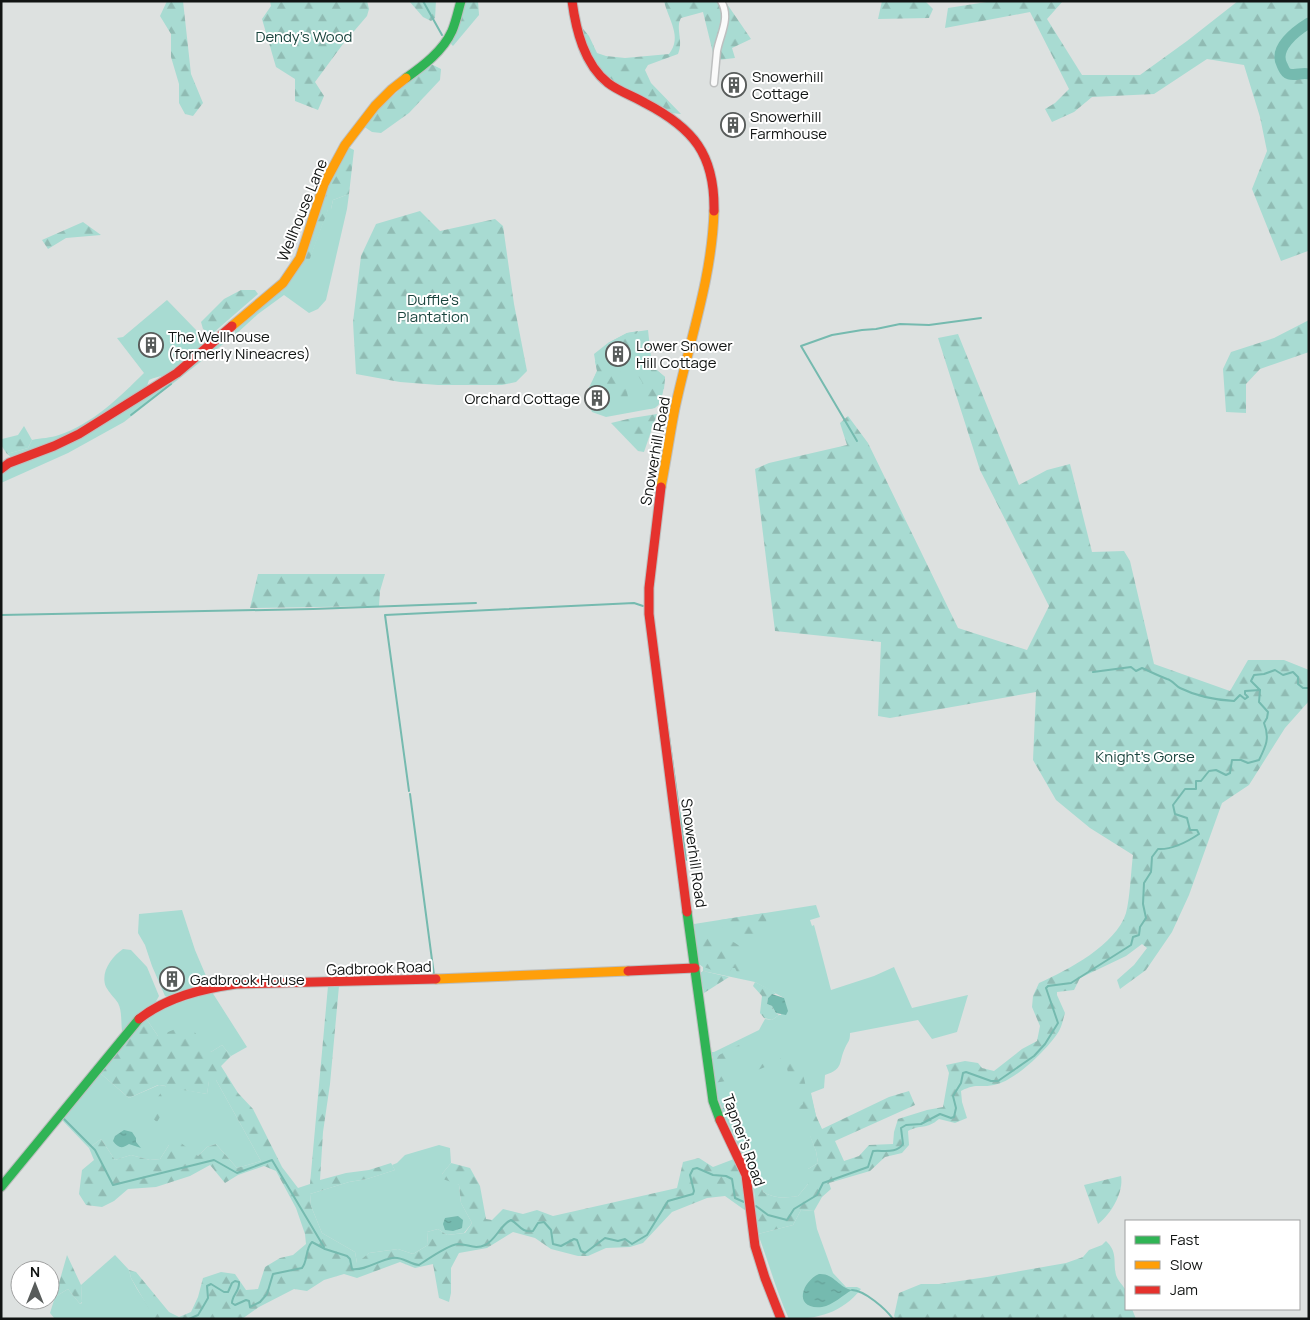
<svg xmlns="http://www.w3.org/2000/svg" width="1310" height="1320" font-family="Manrope,sans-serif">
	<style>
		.green { fill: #a8dbd2 }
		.forest { fill: url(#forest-firs) }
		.water { fill: url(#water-ripples) }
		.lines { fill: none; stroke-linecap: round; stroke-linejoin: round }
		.stream { stroke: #75baaf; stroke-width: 2 }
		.river { stroke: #75baaf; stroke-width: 11 }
		.street-casing { stroke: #bdbfbf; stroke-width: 9 }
		.fast-casing { stroke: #bdbfbf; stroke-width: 11 }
		.slow-casing { stroke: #bdbfbf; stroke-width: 11 }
		.jam-casing { stroke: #bdbfbf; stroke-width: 11 }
		.street { stroke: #fafafa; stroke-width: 6 }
		.fast { stroke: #30b455; stroke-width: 9 }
		.slow { stroke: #ff9f0a; stroke-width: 9 }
		.jam { stroke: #e5322d; stroke-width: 9 }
		.labels { text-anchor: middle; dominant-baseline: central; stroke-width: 4; stroke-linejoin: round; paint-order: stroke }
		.park-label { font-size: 15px; fill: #1a453e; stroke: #fff }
		.poi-label { font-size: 15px; fill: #111413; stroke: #fff; text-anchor: start }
		.street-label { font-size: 15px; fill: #111413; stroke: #fff }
	</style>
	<defs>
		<pattern id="forest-firs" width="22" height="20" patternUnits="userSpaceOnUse" patternTransform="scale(1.25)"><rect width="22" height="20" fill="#a8dbd2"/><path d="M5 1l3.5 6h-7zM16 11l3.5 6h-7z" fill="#90bbb3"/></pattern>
		<pattern id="water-ripples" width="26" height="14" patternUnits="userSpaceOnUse" patternTransform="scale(1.25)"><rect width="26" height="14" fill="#75baaf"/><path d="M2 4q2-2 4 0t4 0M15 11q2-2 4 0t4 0" fill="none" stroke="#649f96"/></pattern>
	</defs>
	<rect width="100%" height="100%" fill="#dde1e0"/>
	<g class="green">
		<path d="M 349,194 L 347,209 L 326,300 L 318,309 L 309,313 L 284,295 L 258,314 L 235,335 L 235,329 L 278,292 L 281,292 L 289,282 L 304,257 L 309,260 L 328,209 L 331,209 L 333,200 Z"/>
		<path d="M 167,300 L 198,332 L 206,343 C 192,354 179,367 164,375 C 159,377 155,377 149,380 L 147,386 L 82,429 L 23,455 L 11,457 L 7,454 L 28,448 L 32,440 C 41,438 51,438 59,435 C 92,424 120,397 144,373 L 117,338 L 123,337 Z"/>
		<path d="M 648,330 L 652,366 L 665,377 C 664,387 663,401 655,408 L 606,417 L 592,412 L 585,396 L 597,371 L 594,354 L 608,343 L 627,333 Z"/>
		<path d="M 223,340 L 227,341 L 124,422 L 68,453 L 1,483 L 1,472 L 23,460 L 57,448 L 217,342 Z"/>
		<path d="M 816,905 L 820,917 L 810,920 L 812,926 L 814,925 L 831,990 L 874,976 L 894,967 L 912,1008 L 968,995 L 957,1032 L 932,1039 L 918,1020 L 850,1033 C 850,1042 848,1041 845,1048 C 838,1063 844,1069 825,1075 L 824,1088 L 811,1093 L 816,1116 L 822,1130 L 810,1135 L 816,1151 L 818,1163 L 808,1169 L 808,1184 L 798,1196 C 785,1198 776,1199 763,1192 L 758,1171 L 755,1169 L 733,1118 L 728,1115 L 725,1106 L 722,1108 L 718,1099 L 711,1062 L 713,1058 L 711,1052 L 714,1052 L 759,1030 L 765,1019 L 772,1020 L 779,1015 L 781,1015 L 784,998 L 755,982 L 703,971 L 703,967 L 699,964 L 694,924 Z"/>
		<path d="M 182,910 L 195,950 L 209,983 L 181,993 L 179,991 L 168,997 L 165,996 L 152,966 L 145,945 L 138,933 L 139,914 Z"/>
		<path d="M 123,949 L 131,950 L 147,967 L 159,996 L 154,1005 L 143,1010 L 122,1031 C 121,1023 122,1010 118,1003 C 115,998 109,993 106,987 C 100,973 111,957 123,949 Z"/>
		<path d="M 212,992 L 247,1047 L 231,1056 L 222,1045 L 211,1052 L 158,1036 L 145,1017 L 171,1005 Z"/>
		<path d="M 100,1073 L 129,1098 L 159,1085 L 207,1094 L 209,1080 L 216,1080 L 261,1161 L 237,1168 L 216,1144 L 207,1147 L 198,1156 L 169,1145 L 160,1159 L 150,1160 L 131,1155 L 115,1160 L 101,1139 L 89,1148 L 61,1119 L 71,1109 Z"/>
		<path d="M 439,1145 L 450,1148 L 451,1163 L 442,1174 L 459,1185 L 461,1203 L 472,1223 L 464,1233 L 447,1235 L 438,1229 L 427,1232 L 428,1245 L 413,1254 L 398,1249 L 369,1253 L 358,1263 L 357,1263 L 355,1252 L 322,1233 L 311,1206 L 310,1194 L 349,1182 L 367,1179 L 395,1170 L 392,1165 L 397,1163 L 405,1155 Z"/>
		<path d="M 801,1210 L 814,1211 L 817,1229 L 833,1273 L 846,1287 L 857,1287 L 861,1289 C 842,1313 818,1319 789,1319 C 776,1291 769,1263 758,1234 L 793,1225 Z"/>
		<path d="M 115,1255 L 129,1270 L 131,1278 L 137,1289 L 156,1318 L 55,1319 L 50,1313 L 55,1297 L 68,1289 L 80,1304 L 82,1303 L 81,1285 Z"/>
	</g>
	<g class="forest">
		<path d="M 167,1 L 183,1 L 191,74 L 203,103 L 193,116 L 185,114 L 179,103 L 179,84 L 171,57 L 171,34 L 160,16 Z"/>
		<path d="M 270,1 L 367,1 L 369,9 L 367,16 L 343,44 L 315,82 L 324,96 L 318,110 L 295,101 L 295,79 L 276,67 L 262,19 L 271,6 Z"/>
		<path d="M 409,1 L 436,1 L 435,18 L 431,21 L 423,17 Z"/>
		<path d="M 464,1 L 478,1 L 479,15 L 453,46 L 450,43 Z"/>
		<path d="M 664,1 L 725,1 L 751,39 L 732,48 L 735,58 L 718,60 L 714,57 L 703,12 L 681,18 C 675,28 684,41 678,54 L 648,65 L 645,70 L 651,83 L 681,114 L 669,113 L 611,81 L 599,72 L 589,55 L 579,24 L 589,36 L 597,53 L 606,56 L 625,58 L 669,54 C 683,37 668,19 664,1 Z"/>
		<path d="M 882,1 L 925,1 L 933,9 L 929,18 L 878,19 Z"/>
		<path d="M 993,1 L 1063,1 L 1047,19 L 1082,75 L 1140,75 L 1187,41 L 1238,1 L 1309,1 L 1308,251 L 1281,261 L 1252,189 L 1267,151 L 1260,117 L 1244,65 L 1207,59 L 1154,94 L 1092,97 L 1074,112 L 1052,122 L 1045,109 L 1055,103 L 1069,89 L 1030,12 L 945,28 L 948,8 Z"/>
		<path d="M 431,64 L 441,69 L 440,80 L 409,113 L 381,133 L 372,132 L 363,126 L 368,119 L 411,79 Z"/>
		<path d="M 348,147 L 354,150 L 349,194 L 333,200 L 331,209 L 328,210 L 309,261 L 304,257 L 324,193 Z"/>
		<path d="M 420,211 L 440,231 L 495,219 L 503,226 L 514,304 L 527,371 L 516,382 L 502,385 L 438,385 L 400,382 L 356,374 L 353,322 L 361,256 L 376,224 Z"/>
		<path d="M 83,222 L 101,235 L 66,238 L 48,249 L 42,240 Z"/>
		<path d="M 241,290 L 255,290 L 258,294 L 212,334 L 203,329 L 201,322 L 224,299 Z"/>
		<path d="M 1309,320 L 1309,352 L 1260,369 L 1246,384 L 1246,413 L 1226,412 L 1223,369 L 1231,352 L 1274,338 Z"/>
		<path d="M 638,331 L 631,343 L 637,368 L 662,396 C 660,404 658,408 649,409 L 642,382 L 635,371 L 630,351 L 623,342 L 612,345 L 608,343 L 627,333 Z"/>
		<path d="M 958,334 L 1019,485 L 1047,470 L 1070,464 L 1092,552 L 1124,551 L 1130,561 L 1154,664 L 1230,691 L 1248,660 L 1284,660 L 1309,670 L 1309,701 L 1285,728 L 1249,785 L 1222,803 L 1189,895 L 1172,932 L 1146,970 L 1120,989 L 1117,980 L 1134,965 L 1147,948 L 1142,944 L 1126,956 L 1080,978 L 1074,990 L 1057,992 L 1057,995 L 1065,1013 C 1063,1019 1062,1026 1059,1031 C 1049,1048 1014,1082 994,1085 C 979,1088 977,1083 961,1091 L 962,1102 L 967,1118 L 955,1123 L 939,1119 C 926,1130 921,1124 908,1131 L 909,1145 L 902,1153 L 885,1157 L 870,1171 L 829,1183 L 831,1189 L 822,1197 L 814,1211 L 801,1210 L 793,1225 L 758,1234 C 755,1220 756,1205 754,1191 C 748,1161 734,1136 721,1110 L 725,1106 L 728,1115 L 733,1118 L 755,1169 L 758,1171 L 763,1192 C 776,1199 785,1198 798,1196 L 808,1184 L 808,1169 L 818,1163 L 816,1151 L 806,1126 L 807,1113 L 798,1114 L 796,1109 L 803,1104 L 801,1093 C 791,1086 789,1076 786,1065 L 770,1070 L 765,1067 L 755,1071 C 758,1057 769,1059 780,1059 L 784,1055 L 786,1056 L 790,1062 L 800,1060 L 807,1092 L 810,1091 L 816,1116 L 822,1129 L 889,1097 L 909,1091 L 915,1105 L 835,1141 L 844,1161 L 859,1156 L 869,1145 L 893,1144 L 894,1132 L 898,1119 L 927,1110 L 943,1107 L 949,1073 L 946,1065 L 965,1061 L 978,1063 L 982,1068 L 994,1071 L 1022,1049 L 1037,1041 L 1040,1026 L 1032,1007 L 1033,996 L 1039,983 C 1068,970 1116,945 1126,913 C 1130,899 1131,871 1133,855 L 1090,828 L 1056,800 L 1033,760 L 1036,692 L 890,718 L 878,716 L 881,642 L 775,631 L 755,469 L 769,463 L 847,445 L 840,423 L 848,416 L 868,443 L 958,628 L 1027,650 L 1049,606 L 980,470 L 938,338 Z"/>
		<path d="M 651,356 L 652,366 L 665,377 L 664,389 L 662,389 C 652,378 650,371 649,357 Z"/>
		<path d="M 602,359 L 609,366 L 616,364 C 624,376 627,389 629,403 L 616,406 C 611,388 608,387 591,385 L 597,371 L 595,361 Z"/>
		<path d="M 657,414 L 644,452 L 638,451 L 611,423 L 632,418 Z"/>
		<path d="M 24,426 L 32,440 L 28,448 L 7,454 L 1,445 L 2,439 L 18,435 Z"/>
		<path d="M 258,574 L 385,574 L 380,591 L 379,606 L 250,608 Z"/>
		<path d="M 766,913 L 767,931 L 760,937 L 758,942 L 748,944 L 739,936 L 723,928 L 720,920 Z"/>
		<path d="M 709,937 C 724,938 737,940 746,953 L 742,962 L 742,975 L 738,974 L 735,968 L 732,968 L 730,972 C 721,972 707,970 699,964 L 697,942 Z"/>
		<path d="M 703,971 L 729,977 L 704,993 L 700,973 Z"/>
		<path d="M 755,982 L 771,990 L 776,994 L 772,994 L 768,998 L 767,1004 L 772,1006 L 776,1013 L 779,1015 L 772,1020 L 764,1018 L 760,1013 L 762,996 L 753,986 Z"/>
		<path d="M 328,986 L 339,986 L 330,1084 L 323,1132 L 320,1180 L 346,1173 L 369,1170 L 391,1163 L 395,1170 L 367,1179 L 349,1182 L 310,1194 L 311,1206 L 322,1233 L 355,1252 L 357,1263 L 369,1253 L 398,1249 L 413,1254 L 428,1245 L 427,1232 L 438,1229 L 447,1235 L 465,1233 L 472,1223 L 461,1203 L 459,1185 L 443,1179 L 442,1174 L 451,1163 L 470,1168 L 480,1186 L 486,1219 L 492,1220 L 503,1209 L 523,1214 L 537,1210 L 553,1216 L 677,1188 L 683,1162 L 699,1158 L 713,1167 L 734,1159 L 746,1188 L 746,1211 L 725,1196 L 707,1198 L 672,1212 L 643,1243 L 630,1247 L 606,1248 L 588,1256 L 578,1256 L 551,1249 L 535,1238 L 513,1232 L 487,1248 L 459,1253 L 451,1268 L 451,1293 L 449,1302 L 439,1298 L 433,1264 L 415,1268 L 400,1262 L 357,1278 L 344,1274 L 324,1280 L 307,1291 L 294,1289 L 259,1307 L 242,1319 L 155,1319 L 131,1278 L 129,1270 L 136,1272 L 169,1312 L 179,1317 L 191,1312 L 198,1297 L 203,1278 L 221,1272 L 235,1274 L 246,1290 L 258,1289 L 265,1267 L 280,1258 L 293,1255 L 306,1244 L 305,1234 L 296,1208 L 276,1171 L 264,1166 L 238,1175 L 225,1183 L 210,1165 L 190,1176 L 156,1187 L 128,1189 L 114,1201 L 102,1207 L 86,1205 L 79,1194 L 82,1170 L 94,1160 L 89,1148 L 101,1139 L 115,1160 L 131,1155 L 150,1160 L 160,1159 L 169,1145 L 177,1140 L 198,1156 L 207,1147 L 216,1144 L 237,1168 L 261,1161 L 216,1080 L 209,1081 L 207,1094 L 177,1089 L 157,1122 L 146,1113 L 166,1086 L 158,1085 L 129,1098 L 100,1073 L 102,1065 L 133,1028 L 145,1017 L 158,1036 L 188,1024 L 211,1052 L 222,1045 L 231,1056 L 221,1066 L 238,1093 L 253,1109 L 282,1167 L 298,1188 L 310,1184 Z"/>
		<path d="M 743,1043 L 745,1047 C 742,1053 739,1055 734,1059 C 729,1065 728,1070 721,1075 L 726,1081 L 714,1083 L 711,1062 L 713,1058 Z"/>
		<path d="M 1121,1176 C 1124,1192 1111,1214 1098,1224 L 1084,1185 Z"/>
		<path d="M 1106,1241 C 1118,1252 1113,1262 1116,1275 C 1118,1281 1122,1284 1125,1289 C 1128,1294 1126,1303 1126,1309 L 1132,1309 L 1136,1319 L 896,1319 L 894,1316 L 899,1293 L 921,1284 L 939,1284 L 987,1277 L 1066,1263 L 1083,1257 L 1089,1250 L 1102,1245 Z"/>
		<path d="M 67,1255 L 81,1285 L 82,1302 L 80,1304 L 68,1289 L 55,1297 Z"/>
	</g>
	<g class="water">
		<path d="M 772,994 L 784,998 L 788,1011 L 786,1015 L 776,1013 L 772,1006 L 767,1004 L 768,998 Z"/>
		<path d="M 124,1130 L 132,1132 L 136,1138 L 136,1142 L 141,1148 L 129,1144 C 122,1149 118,1148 113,1141 L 115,1136 Z"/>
		<path d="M 458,1216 L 463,1220 L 462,1228 L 453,1231 L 445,1230 L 443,1224 L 445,1218 Z"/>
		<path d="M 819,1274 C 834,1273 839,1288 852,1290 C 843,1295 833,1305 822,1307 C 793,1310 801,1282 819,1274 Z"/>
	</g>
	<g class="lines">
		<g class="stream">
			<path d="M 423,1 L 442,35"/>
			<path d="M 241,313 L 269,290"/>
			<path d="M 131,415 L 171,384"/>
			<path d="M 857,441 L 801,346 L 832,335 L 862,330 L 876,329 L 900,324 L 929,325 L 981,318"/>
			<path d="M 1,615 L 313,609 L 476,603"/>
			<path d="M 1093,672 L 1131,667 L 1136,671 L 1142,668 C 1151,672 1159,676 1167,679 C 1172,680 1176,686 1180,688 C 1196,696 1217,700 1234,701 L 1240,695 L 1245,699 L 1248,697 L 1245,694 L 1245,691 L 1260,690"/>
			<path d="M 664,701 L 686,860"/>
			<path d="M 409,791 L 385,615 L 634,603 L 643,606"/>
			<path d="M 410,794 L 434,975"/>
			<path d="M 61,1116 L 95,1150 L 113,1185 L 214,1160 L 237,1173 L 272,1160 L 324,1247"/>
			<path d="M 756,1206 L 768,1215 L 787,1220 L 794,1209 L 817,1195 L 823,1183 L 868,1167 L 873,1151 C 884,1150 896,1154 903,1144 L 901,1128 L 906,1125 L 921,1124 L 940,1114 L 951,1118 L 954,1117 L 956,1108 L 953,1096 L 961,1083 L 963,1073 L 966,1072 L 991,1081 L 998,1081 L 1034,1056 L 1045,1044 L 1058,1023 L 1046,988 L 1048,986 L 1071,983 L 1131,945 L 1133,937 L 1139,935 L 1140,927 L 1146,918 L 1143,904 L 1144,883 L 1151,872 L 1152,857 L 1158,849 C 1173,850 1187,842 1199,834 L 1197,830 L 1190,830 L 1187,818 L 1175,814 L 1173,805 L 1185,789 L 1196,789 L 1196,781 L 1201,781 L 1209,771 L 1216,770 L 1226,775 L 1230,773 L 1232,760 L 1241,760 L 1248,763 L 1259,760 C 1266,746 1270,738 1264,723 L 1267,718 L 1268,712 L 1259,702 L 1260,690 L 1251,681 L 1254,675 L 1264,674 L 1275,670 L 1283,675 L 1293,672 L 1298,677 L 1298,684 L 1303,688 L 1309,688"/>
			<path d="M 852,1290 C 864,1290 886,1309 893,1319"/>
			<path d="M 189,1319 L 198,1315 L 204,1305 L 208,1298 L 207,1286 L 211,1284 L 224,1292 L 228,1292 L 232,1283 L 235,1281 L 239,1282 C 240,1291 232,1295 232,1303 L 235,1305 L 246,1300 L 249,1301 L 250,1307 L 260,1302 L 267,1294 L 273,1274 L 302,1268 C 308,1261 305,1249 312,1242 L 325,1249 L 347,1256 L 350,1259 L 352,1269 C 365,1271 379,1260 392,1258 C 402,1256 409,1264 419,1265 C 428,1259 448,1245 458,1244 C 468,1244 475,1250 485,1245 C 496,1240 500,1225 511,1220 C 519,1224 521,1233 533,1231 L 538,1223 L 544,1222 L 551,1230 L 553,1244 L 561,1246 L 574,1239 L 577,1240 L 581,1251 L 585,1253 L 605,1238 L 618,1241 L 625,1239 L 632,1244 L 647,1235 L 668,1201 L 693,1194 L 694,1191 L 690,1175 L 693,1169 L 697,1168 L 713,1175 L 726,1176 L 732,1179 L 735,1198 L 744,1202"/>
		</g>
		<path class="river" d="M 1309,23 C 1296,31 1273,48 1282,65 C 1284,69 1285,73 1289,74 C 1296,76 1302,72 1309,74"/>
		<defs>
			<path id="street" d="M 714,83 C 715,72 716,61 717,51 C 720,34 731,18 721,1"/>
			<g id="fast">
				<path d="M 406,78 C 423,66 443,51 452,31 C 456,22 458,11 461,1"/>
				<path d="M 687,912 L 713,1101 L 720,1120"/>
				<path d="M 1,1187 L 139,1019"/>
			</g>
			<g id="slow">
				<path d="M 232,326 L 283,283 L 300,258 L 324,184 L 345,145 L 375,106 L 392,89 L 406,78"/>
				<path d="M 661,487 C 666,461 670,434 675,408 C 689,342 712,279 714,211"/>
				<path d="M 436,979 L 628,971"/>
			</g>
			<g id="jam">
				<path d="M 572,1 C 576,30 584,64 608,83 C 618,91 633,96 645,103 C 693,128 715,154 714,211"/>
				<path d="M 1,469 L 9,463 L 54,446 L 79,434 L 177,373 L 232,326"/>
				<path d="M 661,487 L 649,588 L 649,614 L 687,912"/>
				<path d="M 628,971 L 695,968"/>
				<path d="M 139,1019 C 167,997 201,989 236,984 L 436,979"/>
				<path d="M 720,1120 L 746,1175 L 755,1246 L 765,1278 L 781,1319"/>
			</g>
		</defs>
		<use href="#street" class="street-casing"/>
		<use href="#fast" class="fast-casing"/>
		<use href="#slow" class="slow-casing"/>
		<use href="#jam" class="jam-casing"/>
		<use href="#street" class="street"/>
		<use href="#fast" class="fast"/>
		<use href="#slow" class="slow"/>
		<use href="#jam" class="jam"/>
	</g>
	<defs>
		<symbol id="building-ring" viewBox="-11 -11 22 22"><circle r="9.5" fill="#fff" stroke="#585c5b" stroke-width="1.5"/><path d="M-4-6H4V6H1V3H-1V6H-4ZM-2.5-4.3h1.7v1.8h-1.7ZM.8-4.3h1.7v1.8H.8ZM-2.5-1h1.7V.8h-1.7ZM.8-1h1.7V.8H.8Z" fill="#585c5b"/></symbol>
	</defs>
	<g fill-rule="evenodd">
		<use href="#building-ring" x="720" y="71" width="28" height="28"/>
		<use href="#building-ring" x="719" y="111" width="28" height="28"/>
		<use href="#building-ring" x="137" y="331" width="28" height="28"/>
		<use href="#building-ring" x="604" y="340" width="28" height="28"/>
		<use href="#building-ring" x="583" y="384" width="28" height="28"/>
		<use href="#building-ring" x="158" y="965" width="28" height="28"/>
	</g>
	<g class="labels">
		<g class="park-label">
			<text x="304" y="36">Dendy's Wood</text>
			<text x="433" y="299">Duffle's<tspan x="433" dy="17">Plantation</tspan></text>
			<text x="1145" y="756">Knight's Gorse</text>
		</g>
		<g class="poi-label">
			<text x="752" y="76">Snowerhill<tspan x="752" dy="17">Cottage</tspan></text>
			<text x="750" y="116">Snowerhill<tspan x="750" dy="17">Farmhouse</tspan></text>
			<text x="168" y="336">The Wellhouse<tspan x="168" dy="17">(formerly Nineacres)</tspan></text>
			<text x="636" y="345">Lower Snower<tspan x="636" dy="17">Hill Cottage</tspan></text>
			<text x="580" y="398" text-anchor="end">Orchard Cottage</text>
			<text x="190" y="979">Gadbrook House</text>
		</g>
		<g class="street-label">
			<text transform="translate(302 210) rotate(-68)">Wellhouse Lane</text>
			<text transform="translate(655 451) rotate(-80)">Snowerhill Road</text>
			<text transform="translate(694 853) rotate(82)">Snowerhill Road</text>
			<text transform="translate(379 968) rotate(-2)">Gadbrook Road</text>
			<text transform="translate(744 1140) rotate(70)">Tapner's Road</text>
		</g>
	</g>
	<rect width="1310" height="1320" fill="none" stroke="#111413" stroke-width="5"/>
	<rect x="1125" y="1220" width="175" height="90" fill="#ffffff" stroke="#a0a1a1"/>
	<rect x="1135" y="1236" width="25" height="8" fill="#30b455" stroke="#a0a1a1"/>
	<text x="1170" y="1245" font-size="15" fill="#111413">Fast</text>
	<rect x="1135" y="1261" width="25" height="8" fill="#ff9f0a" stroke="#a0a1a1"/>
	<text x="1170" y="1270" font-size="15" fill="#111413">Slow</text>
	<rect x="1135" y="1286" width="25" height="8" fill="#e5322d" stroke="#a0a1a1"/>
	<text x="1170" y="1295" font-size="15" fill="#111413">Jam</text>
	<g transform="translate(35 1285)"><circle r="24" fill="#ffffff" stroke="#a0a1a1"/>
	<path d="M0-4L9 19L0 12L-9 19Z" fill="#585c5b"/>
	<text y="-8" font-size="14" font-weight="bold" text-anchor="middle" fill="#111413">N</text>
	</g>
</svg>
